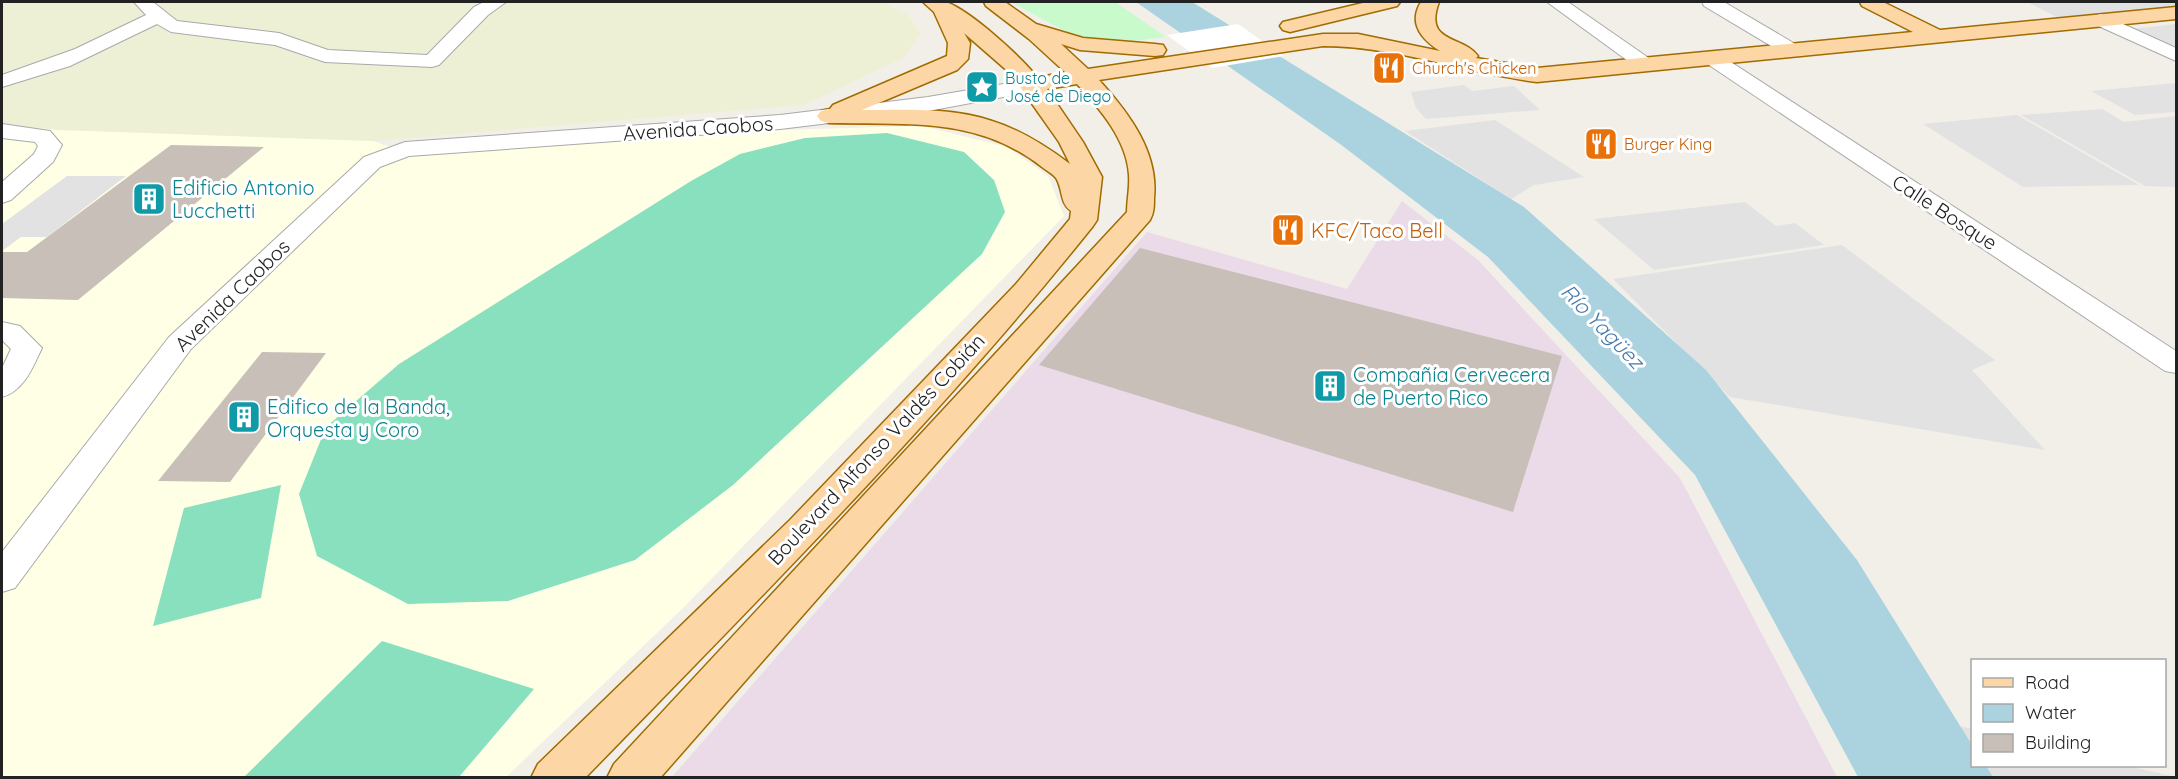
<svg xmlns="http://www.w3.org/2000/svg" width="2178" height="779" font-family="Quicksand,sans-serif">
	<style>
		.industrial { fill: #ebdbe8 }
		.education { fill: #ffffe5 }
		.farmland { fill: #eef0d5 }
		.park { fill: #c8facc }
		.pitch { fill: #88e0be }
		.parking { fill: #e2e2e2 }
		.water { fill: #aad3df }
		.pier { fill: #fff }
		.building { fill: #c7bfb8 }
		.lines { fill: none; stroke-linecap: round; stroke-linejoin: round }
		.street-casing { stroke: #a9a9a9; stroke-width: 2 }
		.primary-casing { stroke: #a06b00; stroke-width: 3 }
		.street { fill: #fff; fill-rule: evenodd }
		.primary { fill: #fcd6a4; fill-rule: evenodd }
		.labels { text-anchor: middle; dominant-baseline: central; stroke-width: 6; stroke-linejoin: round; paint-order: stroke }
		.far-food-label { font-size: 16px; fill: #c56008; stroke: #fff; text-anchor: start }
		.far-culture-label { font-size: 16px; fill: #0d838f; stroke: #fff; text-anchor: start }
		.street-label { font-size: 20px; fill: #222; stroke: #fff }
		.culture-label { font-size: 20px; fill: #0d838f; stroke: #fff; text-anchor: start }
		.food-label { font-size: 20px; fill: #c56008; stroke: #fff; text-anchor: start }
		.water-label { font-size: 21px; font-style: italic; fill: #4a7aab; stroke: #fff }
	</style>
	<rect width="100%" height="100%" fill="#f2efe9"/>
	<path class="industrial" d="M 1402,201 L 1478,260 L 1680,478 L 1837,777 L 671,778 L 1147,232 L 1347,289 Z"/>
	<path class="education" d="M 2,125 L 62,130 L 373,141 L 414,155 L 779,130 L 922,126 L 1007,147 L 1048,176 L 1064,216 L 682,609 L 506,777 L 2,777 Z"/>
	<path class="farmland" d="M 2,2 L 882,2 L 908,15 L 921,33 L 903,58 L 804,105 L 373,141 L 62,130 L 2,125 Z"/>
	<path class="park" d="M 1011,2 L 1115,2 L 1166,37 L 1117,43 L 1074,36 Z"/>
	<g class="pitch">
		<path d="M 887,133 L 964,152 L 994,180 L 1005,212 L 982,254 L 733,485 L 635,560 L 508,601 L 408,604 L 317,556 L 299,494 L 326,427 L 399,364 L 691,181 L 740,154 L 805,138 Z"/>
		<path d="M 281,485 L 261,598 L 153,626 L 184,508 Z"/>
		<path d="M 382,641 L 534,689 L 459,777 L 244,777 Z"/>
	</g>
	<g class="parking">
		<path d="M 2027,2 L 2176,2 L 2176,8 L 2061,19 Z"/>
		<path d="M 2176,24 L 2176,45 L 2170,46 L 2133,29 Z"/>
		<path d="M 2176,83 L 2176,112 L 2135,115 L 2091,91 Z"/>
		<path d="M 1464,85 L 1472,91 L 1514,86 L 1540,110 L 1426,119 L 1416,108 L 1411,92 Z"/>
		<path d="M 2102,109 L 2124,122 L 2176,116 L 2176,187 L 2145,186 L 2021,115 Z"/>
		<path d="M 2017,115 L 2139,185 L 2023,187 L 1923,124 Z"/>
		<path d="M 1495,120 L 1584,177 L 1534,185 L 1511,199 L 1405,131 Z"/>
		<path d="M 67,176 L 126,176 L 47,237 L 21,237 L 2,251 L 2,224 Z"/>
		<path d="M 1745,202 L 1776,226 L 1795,223 L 1824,245 L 1654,270 L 1594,219 Z"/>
		<path d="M 1842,245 L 1995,360 L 1972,370 L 2045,450 L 1730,397 L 1613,279 Z"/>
		<path d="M 1941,722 L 1972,729 L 1972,766 L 2128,766 L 2176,777 L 1977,777 Z"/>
	</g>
	<path class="water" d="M 1136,2 L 1192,2 L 1524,207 L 1706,370 L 1857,560 L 1972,745 L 1972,766 L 1986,766 L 1993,777 L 1858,777 L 1695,475 L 1488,257 L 1340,144 Z"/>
	<path class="pier" d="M 1238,24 L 1284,56 L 1212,68 L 1167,35 Z"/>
	<g class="building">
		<path d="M 171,145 L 264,147 L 78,300 L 2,298 L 2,252 L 27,252 Z"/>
		<path d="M 1140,248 L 1562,356 L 1513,512 L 1039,365 Z"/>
		<path d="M 262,352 L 326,353 L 230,482 L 158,481 Z"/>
	</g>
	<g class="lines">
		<defs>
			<g id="street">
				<path d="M 134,2 L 153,2 L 177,21 L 279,33 L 328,50 L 427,55 L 474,7 L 484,2 L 506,2 L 488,15 L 439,65 L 432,67 L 325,62 L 275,45 L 171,32 L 157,24 L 70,66 L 2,87 L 2,75 L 75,49 L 146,15 Z"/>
				<path d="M 1547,2 L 1568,2 L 1653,61 L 1656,65 L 1653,69 L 1646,71 L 1639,69 Z"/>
				<path d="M 1702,2 L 1724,2 L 1802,48 L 1805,52 L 1802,56 L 1788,56 L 1704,6 Z"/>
				<path d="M 2101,14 L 2176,48 L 2176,61 L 2094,24 L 2091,20 L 2094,16 Z"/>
				<path d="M 1713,53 L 1720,55 L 2176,351 L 2176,373 L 2165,371 L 1706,63 L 1703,59 L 1706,55 Z"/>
				<path d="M 1033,79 L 1041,80 L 1044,85 L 1041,90 L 928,111 L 780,129 L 409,156 L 380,167 L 191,349 L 15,588 L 2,592 L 2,552 L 169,337 L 364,157 L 405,142 L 780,115 L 928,97 Z"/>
				<path d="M 2,124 L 50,131 L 62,145 L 53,162 L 11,200 L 2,203 L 2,182 L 34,154 L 38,146 L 35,142 L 2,138 Z"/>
				<path d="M 2,322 L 20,326 L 42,348 C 33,367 24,391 2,397 L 2,368 L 11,349 L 2,340 Z"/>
			</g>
			<g id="primary">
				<path d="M 923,2 C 930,2 940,0 946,2 C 971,11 1021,57 1037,77 L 1066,73 L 1029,39 L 986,6 L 984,2 L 1005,2 L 1036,24 L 1083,38 L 1155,44 L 1163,45 L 1166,50 L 1163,55 L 1155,56 L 1080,50 L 1061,44 L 1088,69 L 1323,34 L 1358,34 L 1440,51 C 1421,39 1408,23 1421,2 L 1439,2 C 1423,44 1463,35 1478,56 L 1476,58 L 1537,68 L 1913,32 L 1862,6 L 1860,2 L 1883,2 L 1940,30 L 2176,7 L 2176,19 L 1537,82 C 1465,73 1395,46 1323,46 L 1099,80 C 1128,112 1159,152 1154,198 C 1154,206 1154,213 1150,220 L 660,778 L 607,778 L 614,764 L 1127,212 C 1127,200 1130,188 1129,175 C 1127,140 1100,109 1077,84 L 1047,89 L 1083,142 L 1102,177 L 1097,220 L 1093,226 C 937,421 759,599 585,778 L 531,778 L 538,764 L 790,520 L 1016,284 L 1070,219 L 1071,211 C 1060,204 1063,189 1056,178 C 1053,174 1046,170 1042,167 C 977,116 907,125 829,123 L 821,121 L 817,116 L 821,111 L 830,109 L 833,105 L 947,56 L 948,43 L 934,12 ZM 964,33 L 1011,74 L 1059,142 L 1070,164 C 1046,146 1021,130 992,121 C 952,107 904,110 862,110 L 957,70 L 968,59 L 970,43 Z"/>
				<path d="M 1367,2 L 1400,2 L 1397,6 L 1290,32 L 1283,30 L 1280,26 L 1283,22 Z"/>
			</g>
		</defs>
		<use href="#street" class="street-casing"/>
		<use href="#primary" class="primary-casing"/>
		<use href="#street" class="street"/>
		<use href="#primary" class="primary"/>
	</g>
	<defs>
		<symbol id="restaurant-square" viewBox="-11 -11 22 22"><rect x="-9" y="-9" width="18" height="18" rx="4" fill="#e8710a" stroke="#fff"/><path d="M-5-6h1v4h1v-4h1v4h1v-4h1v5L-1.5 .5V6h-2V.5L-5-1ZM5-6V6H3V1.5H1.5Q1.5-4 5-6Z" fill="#fff"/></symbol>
		<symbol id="sight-square" viewBox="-11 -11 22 22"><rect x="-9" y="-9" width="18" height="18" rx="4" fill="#0f9aa8" stroke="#fff"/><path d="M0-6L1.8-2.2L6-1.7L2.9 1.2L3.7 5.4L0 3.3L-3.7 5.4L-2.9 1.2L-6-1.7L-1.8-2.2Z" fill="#fff"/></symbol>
		<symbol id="building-square" viewBox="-11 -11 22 22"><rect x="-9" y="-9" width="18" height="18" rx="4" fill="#0f9aa8" stroke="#fff"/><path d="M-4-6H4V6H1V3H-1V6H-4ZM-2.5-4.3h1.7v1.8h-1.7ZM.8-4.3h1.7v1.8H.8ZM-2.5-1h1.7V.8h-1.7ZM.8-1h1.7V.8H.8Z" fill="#fff"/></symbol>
	</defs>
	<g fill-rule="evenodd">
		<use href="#restaurant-square" x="1370" y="49" width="38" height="38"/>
		<use href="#sight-square" x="963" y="68" width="38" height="38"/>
		<use href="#restaurant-square" x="1582" y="125" width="38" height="38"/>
		<use href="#building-square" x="130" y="180" width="38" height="38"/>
		<use href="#restaurant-square" x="1269" y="211" width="38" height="38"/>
		<use href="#building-square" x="1311" y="367" width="38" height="38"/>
		<use href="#building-square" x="225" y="398" width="38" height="38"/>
	</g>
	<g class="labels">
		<g class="far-food-label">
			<text x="1412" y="68">Church's Chicken</text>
			<text x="1624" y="144">Burger King</text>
		</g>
		<g class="far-culture-label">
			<text x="1005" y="78">Busto de<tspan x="1005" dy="18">José de Diego</tspan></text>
		</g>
		<g class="street-label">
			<text transform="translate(698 128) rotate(-4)">Avenida Caobos</text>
			<text transform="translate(1945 212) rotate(33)">Calle Bosque</text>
			<text transform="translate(232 295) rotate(-44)">Avenida Caobos</text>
			<text transform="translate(876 449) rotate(-47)">Boulevard Alfonso Valdés Cobián</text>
		</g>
		<g class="culture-label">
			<text x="172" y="187">Edificio Antonio<tspan x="172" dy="23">Lucchetti</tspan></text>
			<text x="1353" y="374">Compañía Cervecera<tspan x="1353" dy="23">de Puerto Rico</tspan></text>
			<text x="267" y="406">Edifico de la Banda,<tspan x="267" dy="23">Orquesta y Coro</tspan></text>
		</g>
		<g class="food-label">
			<text x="1311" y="230">KFC/Taco Bell</text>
		</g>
		<g class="water-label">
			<text transform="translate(1603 326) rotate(46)">Río Yagüez</text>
		</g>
	</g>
	<rect width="2178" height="779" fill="none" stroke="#222222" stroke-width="6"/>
	<rect x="1971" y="659" width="195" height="108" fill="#ffffff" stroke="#a7a7a7" stroke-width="1.5"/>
	<rect x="1983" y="678" width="30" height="9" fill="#fcd6a4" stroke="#a7a7a7" stroke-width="1.5"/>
	<text x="2025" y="689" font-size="18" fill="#222222">Road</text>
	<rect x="1983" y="704" width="30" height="18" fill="#aad3df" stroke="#a7a7a7" stroke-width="1.5"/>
	<text x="2025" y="719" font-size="18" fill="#222222">Water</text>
	<rect x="1983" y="734" width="30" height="18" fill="#c7bfb8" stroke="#a7a7a7" stroke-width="1.5"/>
	<text x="2025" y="749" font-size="18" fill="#222222">Building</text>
</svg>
